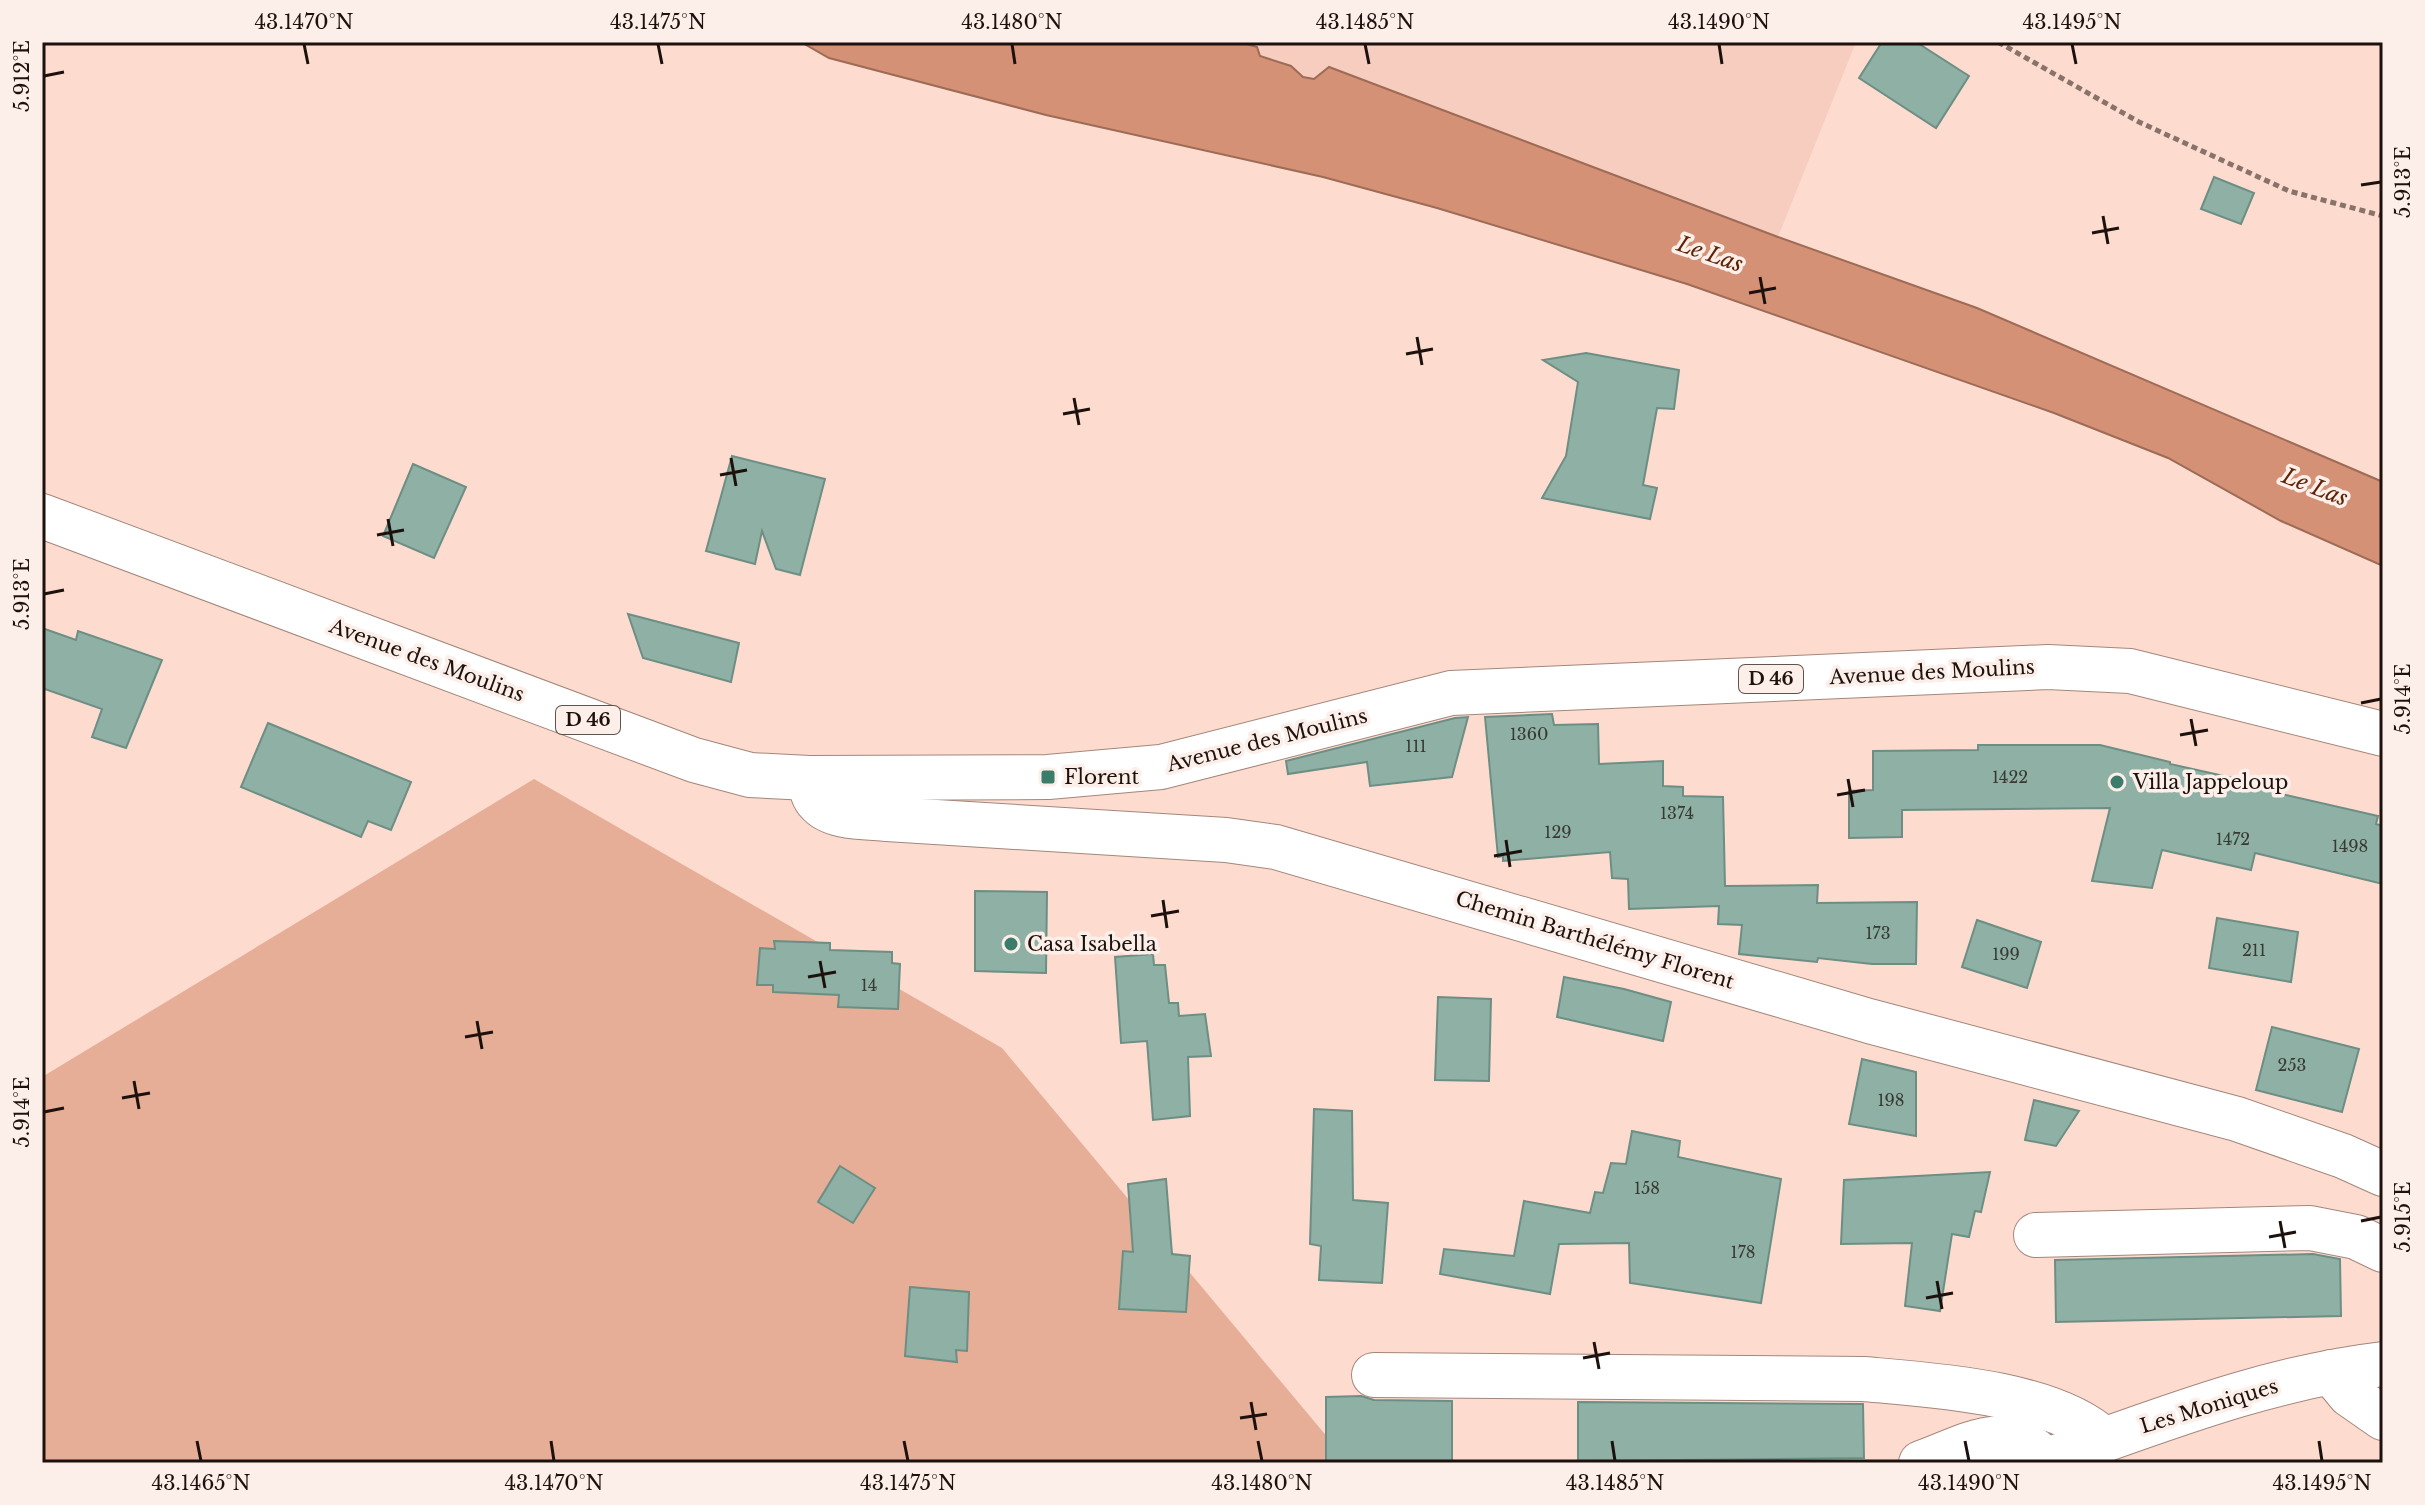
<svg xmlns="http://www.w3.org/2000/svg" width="2425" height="1505" font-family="'Libre Baskerville',serif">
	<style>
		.built { fill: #f6cdbe }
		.green { fill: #e6ae97 }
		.water { fill: #d49176; stroke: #9d6b56; stroke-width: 2 }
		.building { fill: #8eb0a5; stroke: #6d8e84; stroke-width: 2 }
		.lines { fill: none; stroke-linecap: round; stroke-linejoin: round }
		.minor-casing { stroke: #a4867b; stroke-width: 46 }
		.major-casing { stroke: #a4867b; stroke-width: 46 }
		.path { stroke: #887269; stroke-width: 5; stroke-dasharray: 6 4; stroke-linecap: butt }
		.minor { stroke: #fff; stroke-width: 44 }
		.major { stroke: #fff; stroke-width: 44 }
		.ticks { fill: none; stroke: #1c110c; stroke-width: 3 }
		.poi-dot { fill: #3c7c6b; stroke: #fceee9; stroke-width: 3 }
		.labels { text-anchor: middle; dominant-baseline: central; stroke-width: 7; stroke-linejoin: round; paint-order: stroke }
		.number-label { font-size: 16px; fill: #383932 }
		.shield { fill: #fceee9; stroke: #5f534e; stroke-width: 2 }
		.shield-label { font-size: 18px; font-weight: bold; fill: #1c110c }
		.street-label { font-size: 20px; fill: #1c110c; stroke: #fceee9 }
		.poi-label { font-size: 20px; fill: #1c110c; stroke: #fceee9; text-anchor: start }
		.water-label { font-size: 22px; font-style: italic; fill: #5e2204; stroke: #fceee9 }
		.neatline { fill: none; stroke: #1c110c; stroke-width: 3 }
		.ticks-label { font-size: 20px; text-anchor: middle; fill: #1c110c }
	</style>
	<rect width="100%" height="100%" fill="#fddccf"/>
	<path class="built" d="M 1241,42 L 1856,42 L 1778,237 L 1329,67 L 1314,79 L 1303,78 L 1291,66 L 1260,56 L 1257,47 Z"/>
	<path class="green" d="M 534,779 L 1002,1048 L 1349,1463 L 42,1463 L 42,1077 Z"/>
	<path class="water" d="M 801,42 L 1240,42 L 1257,47 L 1260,56 L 1291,66 L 1303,77 L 1314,79 L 1329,67 L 1778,237 L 1977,308 L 2383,482 L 2383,566 L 2281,521 L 2168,458 L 2054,413 L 1687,284 L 1437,208 L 1323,177 L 1046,115 L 829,58 Z"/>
	<g class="building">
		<path d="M 1882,42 L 1916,42 L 1969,76 L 1936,128 L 1859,78 Z"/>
		<path d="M 2214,177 L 2254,193 L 2241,224 L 2201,209 Z"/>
		<path d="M 1586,353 L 1679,370 L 1674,409 L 1657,408 L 1643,485 L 1657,488 L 1650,519 L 1542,498 L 1566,456 L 1578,382 L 1543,360 Z"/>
		<path d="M 732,456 L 825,479 L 800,575 L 776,569 L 762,531 L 755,564 L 706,551 Z"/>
		<path d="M 413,464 L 466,487 L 434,558 L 383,536 Z"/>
		<path d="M 628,614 L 739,643 L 731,682 L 643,658 Z"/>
		<path d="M 42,628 L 76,640 L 78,631 L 162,660 L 126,748 L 92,737 L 102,709 L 42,688 Z"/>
		<path d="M 1552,714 L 1554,725 L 1598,724 L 1599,764 L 1663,761 L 1663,786 L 1683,787 L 1683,796 L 1723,797 L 1725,886 L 1818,885 L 1817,903 L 1917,902 L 1916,964 L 1872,964 L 1818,958 L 1817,962 L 1739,954 L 1742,925 L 1718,924 L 1719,906 L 1629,909 L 1628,879 L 1612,878 L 1610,852 L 1503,861 L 1503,856 L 1498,857 L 1485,717 Z"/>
		<path d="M 1468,717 L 1452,777 L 1370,786 L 1367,762 L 1288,774 L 1286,761 L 1455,718 Z"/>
		<path d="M 268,723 L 411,782 L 391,830 L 368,821 L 361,837 L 241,787 Z"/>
		<path d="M 1978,745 L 2100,745 L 2170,762 L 2170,764 L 2269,786 L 2268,791 L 2378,816 L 2376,824 L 2383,826 L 2383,884 L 2255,853 L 2251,870 L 2162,850 L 2152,888 L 2092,881 L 2110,808 L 1902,810 L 1902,837 L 1849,838 L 1849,791 L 1873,790 L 1873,751 L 1978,750 Z"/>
		<path d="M 975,891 L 1047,892 L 1046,973 L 975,971 Z"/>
		<path d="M 2217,918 L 2298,932 L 2291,982 L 2209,968 Z"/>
		<path d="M 1977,920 L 2041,942 L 2027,988 L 1962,967 Z"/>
		<path d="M 774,941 L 830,943 L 830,950 L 892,952 L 892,963 L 900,964 L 898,1009 L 838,1007 L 839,995 L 773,992 L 773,985 L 757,985 L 760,948 L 775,949 Z"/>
		<path d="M 1153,954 L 1154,965 L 1165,965 L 1169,1003 L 1178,1003 L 1179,1016 L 1205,1014 L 1211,1056 L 1188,1057 L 1190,1116 L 1153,1120 L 1147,1041 L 1121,1043 L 1115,957 Z"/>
		<path d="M 1564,977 L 1624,989 L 1671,1002 L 1663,1041 L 1557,1017 Z"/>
		<path d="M 1438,997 L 1491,999 L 1489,1081 L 1435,1080 Z"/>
		<path d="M 2272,1027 L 2359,1049 L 2342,1112 L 2256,1090 Z"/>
		<path d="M 1862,1059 L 1916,1072 L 1916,1136 L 1849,1124 Z"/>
		<path d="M 2034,1100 L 2079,1111 L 2056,1146 L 2025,1140 Z"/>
		<path d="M 1314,1109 L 1352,1111 L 1353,1200 L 1388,1203 L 1382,1283 L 1319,1280 L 1321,1246 L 1310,1244 Z"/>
		<path d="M 1632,1131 L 1680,1141 L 1678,1157 L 1781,1179 L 1761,1303 L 1630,1283 L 1629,1243 L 1559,1244 L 1550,1294 L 1440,1274 L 1444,1249 L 1514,1256 L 1524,1201 L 1590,1213 L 1595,1192 L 1603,1193 L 1611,1163 L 1626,1164 Z"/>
		<path d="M 840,1166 L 875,1188 L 853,1223 L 818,1202 Z"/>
		<path d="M 1990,1172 L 1981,1212 L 1975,1211 L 1969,1237 L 1952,1234 L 1940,1311 L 1905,1306 L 1912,1243 L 1841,1244 L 1844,1180 Z"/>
		<path d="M 1166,1179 L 1172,1254 L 1190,1256 L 1186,1312 L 1119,1309 L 1123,1251 L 1133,1252 L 1128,1184 Z"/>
		<path d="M 2313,1254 L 2340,1259 L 2341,1316 L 2056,1322 L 2055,1260 Z"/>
		<path d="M 910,1287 L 969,1292 L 967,1351 L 956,1350 L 957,1362 L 905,1356 Z"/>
		<path d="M 1361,1396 L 1374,1400 L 1452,1401 L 1452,1463 L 1326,1463 L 1326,1397 Z"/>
		<path d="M 1578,1402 L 1863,1404 L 1864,1458 L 1578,1461 Z"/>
	</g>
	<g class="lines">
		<defs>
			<g id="minor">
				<path d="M 809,778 C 811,786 812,796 818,802 C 832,819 867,817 887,819 L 1226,840 L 1276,847 L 1869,1021 L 2237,1119 L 2343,1156 L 2383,1174"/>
				<path d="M 2036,1235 L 2310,1228 L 2356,1237 L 2383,1250"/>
				<path d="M 2331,1372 L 2350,1395 L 2383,1418"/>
				<path d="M 1374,1375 L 1864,1379 C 1932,1385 2054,1392 2104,1440"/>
				<path d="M 1921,1463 C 1964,1448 2009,1417 2045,1461"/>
				<path d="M 2039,1463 C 2152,1424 2263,1378 2383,1364"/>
			</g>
			<path id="major" d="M 42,516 L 694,760 L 750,775 L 809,778 L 1048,777 L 1161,767 L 1451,693 L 2048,667 L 2130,671 L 2383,734"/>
		</defs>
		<use href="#minor" class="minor-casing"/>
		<use href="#major" class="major-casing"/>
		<path class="path" d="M 1998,42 L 2139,122 L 2289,191 L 2383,216"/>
		<use href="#minor" class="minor"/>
		<use href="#major" class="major"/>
	</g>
	<path class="ticks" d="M 304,44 L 308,64M 658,44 L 662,64M 1012,44 L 1015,64M 1365,44 L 1369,64M 1719,44 L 1722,64M 2072,44 L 2076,64M 44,76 L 64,72M 2361,185 L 2381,182M 2103,216 L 2108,244M 2092,233 L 2119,228M 1760,277 L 1765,304M 1749,293 L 1776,288M 1417,337 L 1422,365M 1406,354 L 1433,349M 1074,398 L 1079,425M 1063,414 L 1090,409M 731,458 L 736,486M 720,475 L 747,470M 388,519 L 393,546M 377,535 L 404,530M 44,594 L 64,590M 2361,703 L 2381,699M 2191,719 L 2196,746M 2180,735 L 2208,730M 1848,779 L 1853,807M 1837,795 L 1865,790M 1506,840 L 1510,867M 1494,856 L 1522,851M 1163,900 L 1167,928M 1151,916 L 1179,911M 820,961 L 825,988M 808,977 L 836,972M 477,1021 L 482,1049M 465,1037 L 493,1032M 134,1081 L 139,1109M 122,1098 L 150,1093M 44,1112 L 64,1108M 2280,1221 L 2285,1248M 2361,1221 L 2381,1217M 2269,1237 L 2296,1232M 1937,1281 L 1942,1309M 1926,1298 L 1953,1293M 1594,1342 L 1599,1369M 1583,1358 L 1610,1353M 1251,1402 L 1256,1430M 1240,1418 L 1267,1414M 197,1441 L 201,1461M 551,1441 L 554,1461M 904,1441 L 908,1461M 1258,1441 L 1262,1461M 1612,1441 L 1615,1461M 1965,1441 L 1969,1461M 2319,1441 L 2322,1461"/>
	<g class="poi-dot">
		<rect x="1040" y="769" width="16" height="16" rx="4"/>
		<circle cx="2117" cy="782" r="8"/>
		<circle cx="1011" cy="944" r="8"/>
	</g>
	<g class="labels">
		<g class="number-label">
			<text x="1529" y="734">1360</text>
			<text x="1416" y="746">111</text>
			<text x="2010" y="777">1422</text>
			<text x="1677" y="813">1374</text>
			<text x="1558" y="832">129</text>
			<text x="2233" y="839">1472</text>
			<text x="2350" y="846">1498</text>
			<text x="1878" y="933">173</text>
			<text x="2254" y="950">211</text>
			<text x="2006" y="954">199</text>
			<text x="869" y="985">14</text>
			<text x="2292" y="1065">253</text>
			<text x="1891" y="1100">198</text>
			<text x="1647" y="1188">158</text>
			<text x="1743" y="1252">178</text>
		</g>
		<g class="shield">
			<rect x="1739" y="665" width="64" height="28" rx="6"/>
			<rect x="556" y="706" width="64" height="28" rx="6"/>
		</g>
		<g class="shield-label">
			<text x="1771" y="679">D 46</text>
			<text x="588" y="720">D 46</text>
		</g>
		<g class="street-label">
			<text transform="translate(427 660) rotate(20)">Avenue des Moulins</text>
			<text transform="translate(1932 672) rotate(-3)">Avenue des Moulins</text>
			<text transform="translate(1267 740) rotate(-14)">Avenue des Moulins</text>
			<text transform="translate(1595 940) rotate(17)">Chemin Barthélémy Florent</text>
			<text transform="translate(2209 1406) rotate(-17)">Les Moniques</text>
		</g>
		<g class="poi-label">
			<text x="1064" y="777">Florent</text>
			<text x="2133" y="782">Villa Jappeloup</text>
			<text x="1027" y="944">Casa Isabella</text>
		</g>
		<g class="water-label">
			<text transform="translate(1710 254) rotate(19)">Le Las</text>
			<text transform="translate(2315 487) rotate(21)">Le Las</text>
		</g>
	</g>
	<rect width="2425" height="1505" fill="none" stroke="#fceee9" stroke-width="88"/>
	<rect x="44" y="44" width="2337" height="1417" class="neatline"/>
	<g class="ticks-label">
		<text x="304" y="29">43.1470°N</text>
		<text x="658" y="29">43.1475°N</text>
		<text x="1012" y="29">43.1480°N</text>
		<text x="1365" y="29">43.1485°N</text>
		<text x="1719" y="29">43.1490°N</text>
		<text x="2072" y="29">43.1495°N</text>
		<text transform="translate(22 76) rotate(-90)" y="7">5.912°E</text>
		<text transform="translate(2403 182) rotate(-90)" y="7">5.913°E</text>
		<text transform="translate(22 594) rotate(-90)" y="7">5.913°E</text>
		<text transform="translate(2403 699) rotate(-90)" y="7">5.914°E</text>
		<text transform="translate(22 1112) rotate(-90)" y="7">5.914°E</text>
		<text transform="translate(2403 1217) rotate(-90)" y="7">5.915°E</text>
		<text x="201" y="1490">43.1465°N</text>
		<text x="554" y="1490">43.1470°N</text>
		<text x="908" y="1490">43.1475°N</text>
		<text x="1262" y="1490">43.1480°N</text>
		<text x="1615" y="1490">43.1485°N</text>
		<text x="1969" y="1490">43.1490°N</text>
		<text x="2322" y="1490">43.1495°N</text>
	</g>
</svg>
